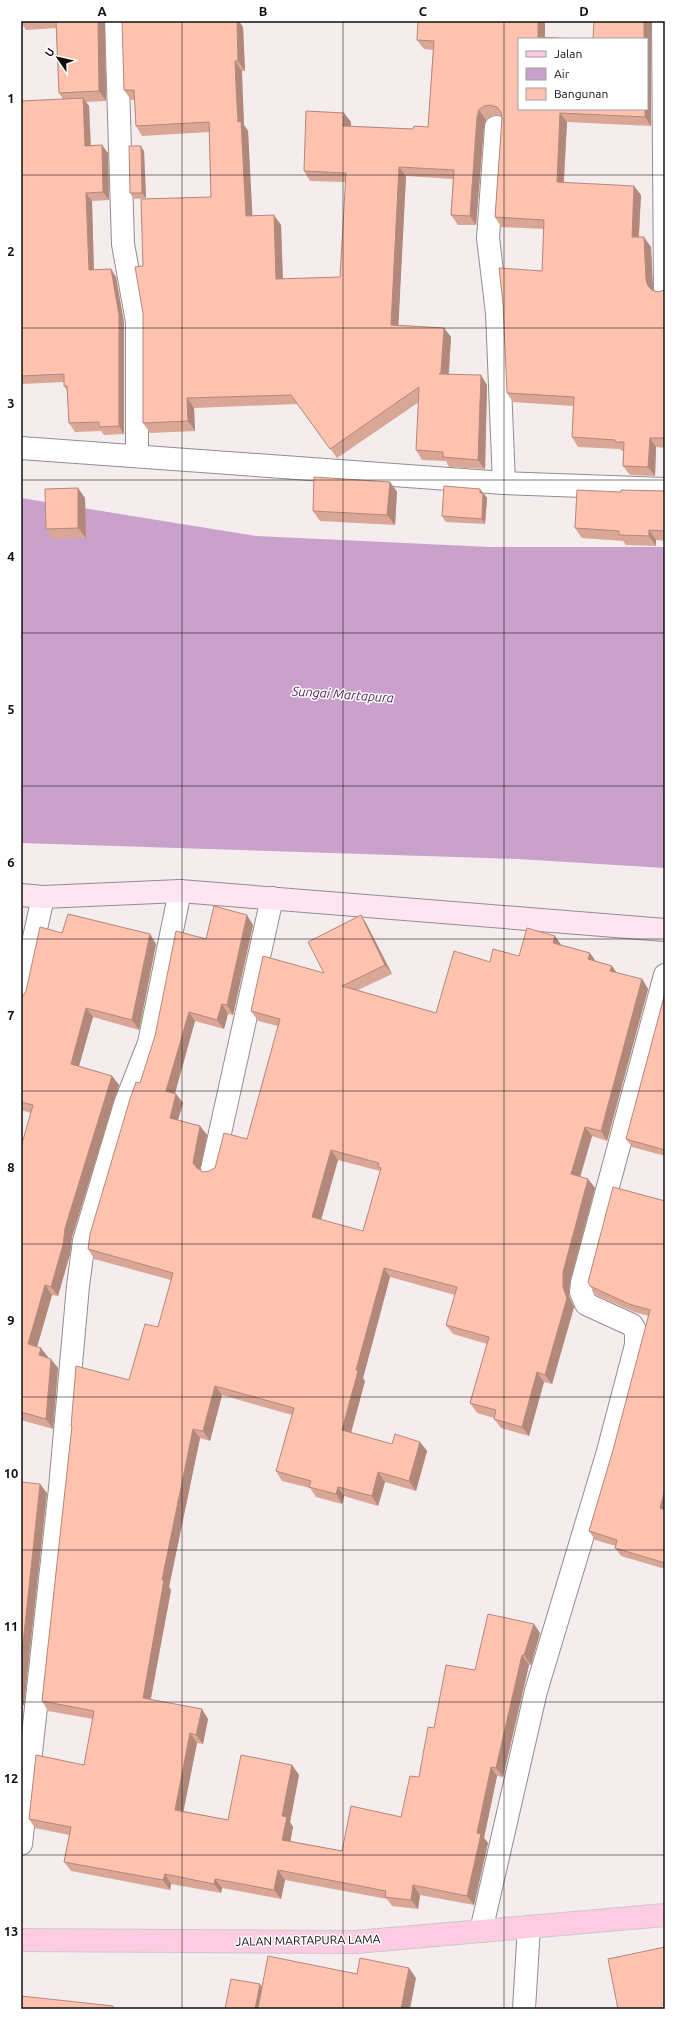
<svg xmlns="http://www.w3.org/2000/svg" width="686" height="2030" font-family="Ubuntu,sans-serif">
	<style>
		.water { fill: #c9a1ca }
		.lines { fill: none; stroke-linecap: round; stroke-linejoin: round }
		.street-casing { stroke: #938c8d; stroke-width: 24 }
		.secondary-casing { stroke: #938c8d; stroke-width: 24 }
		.primary-casing { stroke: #cbcaca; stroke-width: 24 }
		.street { stroke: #fff; stroke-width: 22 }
		.secondary { stroke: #fee5f1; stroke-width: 22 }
		.primary { stroke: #fdcbe2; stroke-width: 22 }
		.wall { fill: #daa796; fill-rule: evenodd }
		.shaded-wall { fill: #b2887a }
		.building { fill: #fec2af; stroke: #b2887a; fill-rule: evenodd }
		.grid { fill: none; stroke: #110e0e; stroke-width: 1; stroke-opacity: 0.55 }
		.labels { text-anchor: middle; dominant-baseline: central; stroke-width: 3; stroke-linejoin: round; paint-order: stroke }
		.street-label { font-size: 12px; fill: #110e0e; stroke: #fff }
		.water-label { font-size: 13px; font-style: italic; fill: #542357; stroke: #fff }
		.neatline { fill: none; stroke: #110e0e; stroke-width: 1.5 }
		.grid-label { font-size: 13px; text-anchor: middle; font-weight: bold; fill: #110e0e }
	</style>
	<rect width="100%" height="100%" fill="#f4eced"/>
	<path class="water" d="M 21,498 L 256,536 L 490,547 L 665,547 L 665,868 L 518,859 L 21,843 Z"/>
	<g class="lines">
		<defs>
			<g id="street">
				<path d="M 116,21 L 123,244 L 137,322 L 137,456"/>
				<path d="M 663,21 L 665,289"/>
				<path d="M 496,127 L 488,238 L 497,313 L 504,483"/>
				<path d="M 21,448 L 504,483 L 665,489"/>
				<path d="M 21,997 L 43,897"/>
				<path d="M 212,1169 L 272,898"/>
				<path d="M 21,1844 L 60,1488 L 78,1286 L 84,1241 L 125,1104 L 149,1043 L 180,891"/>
				<path d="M 481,1931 L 536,1691 L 607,1455 L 636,1345 L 636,1332 L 632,1325 L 586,1304 L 581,1292 L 582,1283 L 665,975"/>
				<path d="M 524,2009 L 529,1927"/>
			</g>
			<path id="secondary" d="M 21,895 L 43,897 L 180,891 L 665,930"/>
			<path id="primary" d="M 21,1940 L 356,1942 L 665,1915"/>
		</defs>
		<use href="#street" class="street-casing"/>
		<use href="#secondary" class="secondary-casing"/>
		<use href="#primary" class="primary-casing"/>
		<use href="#street" class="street"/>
		<use href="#secondary" class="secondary"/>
		<use href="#primary" class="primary"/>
	</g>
	<g class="wall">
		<path d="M 21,21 L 105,21 L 106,101 L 86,102 L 89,106 L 91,146 L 108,153 L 109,200 L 92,201 L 94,270 L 111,269 L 116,277 L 124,323 L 124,434 L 104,435 L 101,431 L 75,432 L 69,423 L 67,391 L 64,386 L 64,382 L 21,384 L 21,101 L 63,99 L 59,93 L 56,28 L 26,30 L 21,22 Z"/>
		<path d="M 594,21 L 651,21 L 651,126 L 567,122 L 564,182 L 641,195 L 639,237 L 651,247 L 653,290 L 658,292 L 665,290 L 665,448 L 656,447 L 655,476 L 630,475 L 623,466 L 624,451 L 622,451 L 620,449 L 578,447 L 572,437 L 573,406 L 513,402 L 507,393 L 542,271 L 544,229 L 501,227 L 495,217 L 502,118 L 501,116 L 497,115 L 491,116 L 486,120 L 484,126 L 476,225 L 458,225 L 451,215 L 453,179 L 406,176 L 398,325 L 444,328 L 451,337 L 449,374 L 487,385 L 485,469 L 449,467 L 446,461 L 422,460 L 416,450 L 419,402 L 337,458 L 298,404 L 194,408 L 195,431 L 150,433 L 143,423 L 143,266 L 211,197 L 209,132 L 142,136 L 136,126 L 135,100 L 131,100 L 124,90 L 243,27 L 245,71 L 242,71 L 242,96 L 244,125 L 248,131 L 252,216 L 281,225 L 283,279 L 340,277 L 346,182 L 310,181 L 304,171 L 351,122 L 351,126 L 413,129 L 428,127 L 433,50 L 424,49 L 417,40 L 545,38 L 647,109 Z"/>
		<path d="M 144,151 L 146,198 L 134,199 L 130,193 Z"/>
		<path d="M 390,482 L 397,492 L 395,525 L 320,521 L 313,511 Z"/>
		<path d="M 480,489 L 487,498 L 485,524 L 446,522 L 442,516 Z"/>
		<path d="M 665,491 L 665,541 L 656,540 L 656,546 L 626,545 L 623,541 L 582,538 L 575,528 L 621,492 Z"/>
		<path d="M 85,498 L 86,538 L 53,539 L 46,529 Z"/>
		<path d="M 361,915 L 367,925 L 392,974 L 358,990 L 436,1013 L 490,962 L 519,956 L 562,945 L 596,961 L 612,966 L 616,973 L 642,979 L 648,989 L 607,1141 L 592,1136 L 580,1177 L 588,1179 L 595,1188 L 570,1282 L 569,1296 L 574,1307 L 552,1384 L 544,1382 L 529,1436 L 501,1428 L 494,1419 L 494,1418 L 477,1413 L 470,1403 L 487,1344 L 453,1334 L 446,1325 L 455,1295 L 390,1277 L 363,1378 L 365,1381 L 351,1433 L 392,1444 L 420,1442 L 427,1451 L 416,1491 L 385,1482 L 378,1506 L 344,1496 L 342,1504 L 316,1497 L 310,1488 L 282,1481 L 276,1471 L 292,1415 L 222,1395 L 210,1441 L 200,1438 L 169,1587 L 171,1590 L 151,1699 L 208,1719 L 203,1744 L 197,1743 L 183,1811 L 228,1820 L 292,1765 L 299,1775 L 290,1822 L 293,1827 L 290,1841 L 342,1851 L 401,1817 L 419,1777 L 434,1728 L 475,1670 L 540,1633 L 531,1665 L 529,1665 L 503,1777 L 497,1776 L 484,1838 L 488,1843 L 474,1905 L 420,1895 L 418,1909 L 392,1906 L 387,1899 L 285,1880 L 281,1899 L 222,1888 L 221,1893 L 171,1884 L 170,1890 L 71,1871 L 64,1862 L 69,1835 L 35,1828 L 29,1819 L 84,1765 L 93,1719 L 48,1711 L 42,1701 L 72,1428 L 71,1426 L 129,1380 L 158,1327 L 171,1280 L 94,1259 L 88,1249 L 140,1083 L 206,939 L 253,925 L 233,1015 L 228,1014 L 224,1029 L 195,1021 L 175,1093 L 183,1103 L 178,1120 L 200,1126 L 207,1135 L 200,1170 L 203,1172 L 209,1171 L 215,1168 L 247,1139 L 278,1026 L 258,1021 L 251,1011 L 324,973 ZM 338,1160 L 380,1171 L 363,1231 L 321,1220 Z"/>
		<path d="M 62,933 L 156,944 L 139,1030 L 93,1017 L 79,1066 L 112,1076 L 119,1085 L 72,1237 L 70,1254 L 58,1296 L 52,1295 L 37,1347 L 58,1368 L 53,1429 L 21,1420 L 21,1147 L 31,1113 L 21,1110 L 21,998 L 23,996 Z"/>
		<path d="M 665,993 L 665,1156 L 632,1147 L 626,1139 Z"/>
		<path d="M 665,1201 L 665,1569 L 621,1556 L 615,1548 L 616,1546 L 595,1540 L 589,1531 L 613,1450 L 649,1316 L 634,1312 L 596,1295 L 590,1286 Z"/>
	</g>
	<g class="shaded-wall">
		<path d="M 98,21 L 105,21 L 106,101 L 99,91 Z"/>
		<path d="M 237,21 L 239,21 L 243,27 L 245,71 L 238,61 Z"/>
		<path d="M 538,21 L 545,21 L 545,39 L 538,37 Z"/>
		<path d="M 644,21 L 651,21 L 651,126 L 645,117 L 645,109 L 647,109 L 647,39 L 644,39 Z"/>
		<path d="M 235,61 L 242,71 L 244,125 L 248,131 L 253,226 L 246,216 L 238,122 Z"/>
		<path d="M 83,98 L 89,106 L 91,154 L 85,146 Z"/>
		<path d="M 479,110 L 486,120 L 484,126 L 476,225 L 470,216 L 477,117 Z"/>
		<path d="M 344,113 L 351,122 L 350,135 L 343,126 Z"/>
		<path d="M 560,113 L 567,122 L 563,191 L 557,182 Z"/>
		<path d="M 102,145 L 108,153 L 109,200 L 103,192 Z"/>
		<path d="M 141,146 L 144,151 L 146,198 L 142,193 Z"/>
		<path d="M 399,167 L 406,176 L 398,334 L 391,325 Z"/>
		<path d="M 634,186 L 641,195 L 638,246 L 632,237 Z"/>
		<path d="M 86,193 L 92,201 L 94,278 L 89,270 Z"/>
		<path d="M 274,215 L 281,225 L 283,289 L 276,279 Z"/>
		<path d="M 644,237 L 651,247 L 653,289 L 654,296 L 648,286 L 646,280 Z"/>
		<path d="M 111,269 L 116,277 L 124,323 L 124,434 L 119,426 Z"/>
		<path d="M 444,328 L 451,337 L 448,381 L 441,372 Z"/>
		<path d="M 481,375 L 487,385 L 485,469 L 478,460 Z"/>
		<path d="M 187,398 L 194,408 L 195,431 L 188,421 Z"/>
		<path d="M 650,438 L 656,447 L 655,476 L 648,467 Z"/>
		<path d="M 390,482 L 397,492 L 395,525 L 387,515 Z"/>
		<path d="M 78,488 L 85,498 L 86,538 L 78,528 Z"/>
		<path d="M 480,489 L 487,498 L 485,524 L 482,519 Z"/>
		<path d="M 649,530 L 656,540 L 656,546 L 649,536 Z"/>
		<path d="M 247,915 L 253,925 L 233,1015 L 227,1005 Z"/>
		<path d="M 361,915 L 367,925 L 392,974 L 385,965 Z"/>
		<path d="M 21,928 L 23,930 L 21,939 Z"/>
		<path d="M 150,934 L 156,944 L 139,1030 L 132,1020 Z"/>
		<path d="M 555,936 L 562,946 L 553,943 Z"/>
		<path d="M 590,953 L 597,963 L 588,959 Z"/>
		<path d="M 612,966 L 618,975 L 610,971 Z"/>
		<path d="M 642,979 L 648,989 L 607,1141 L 601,1131 Z"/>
		<path d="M 222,1004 L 228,1014 L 224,1029 L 217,1020 Z"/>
		<path d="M 86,1008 L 93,1017 L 77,1073 L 71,1064 Z"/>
		<path d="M 189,1012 L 195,1021 L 173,1100 L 166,1091 Z"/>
		<path d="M 112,1076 L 119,1085 L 72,1237 L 70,1254 L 58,1296 L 51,1287 L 65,1228 Z"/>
		<path d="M 176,1094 L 183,1103 L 176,1127 L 170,1118 Z"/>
		<path d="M 200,1126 L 207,1135 L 200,1172 L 193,1163 Z"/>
		<path d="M 585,1127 L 592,1136 L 578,1184 L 571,1174 Z"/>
		<path d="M 331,1150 L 338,1160 L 319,1227 L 312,1217 Z"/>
		<path d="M 588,1179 L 595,1188 L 570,1282 L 569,1296 L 574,1307 L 552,1384 L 545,1375 L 563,1287 L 563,1272 Z"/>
		<path d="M 384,1268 L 390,1277 L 363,1378 L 365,1381 L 349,1440 L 342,1430 L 356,1370 Z"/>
		<path d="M 45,1285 L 52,1295 L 35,1354 L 28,1344 Z"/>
		<path d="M 41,1348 L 48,1357 L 46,1365 L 39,1355 Z"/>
		<path d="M 51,1359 L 58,1368 L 53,1429 L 46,1419 Z"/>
		<path d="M 537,1372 L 544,1382 L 529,1436 L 522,1427 Z"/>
		<path d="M 215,1386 L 222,1395 L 210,1441 L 203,1431 Z"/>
		<path d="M 193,1429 L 200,1438 L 169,1587 L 171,1590 L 149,1707 L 143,1698 L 162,1580 Z"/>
		<path d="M 420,1442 L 427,1451 L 416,1491 L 409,1481 Z"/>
		<path d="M 378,1472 L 385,1482 L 378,1506 L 372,1496 Z"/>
		<path d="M 40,1484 L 47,1493 L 24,1706 L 21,1702 L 21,1662 Z"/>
		<path d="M 338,1487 L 344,1496 L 342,1504 L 336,1494 Z"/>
		<path d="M 665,1490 L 665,1515 L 660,1508 Z"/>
		<path d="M 534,1624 L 540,1633 L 531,1665 L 524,1655 Z"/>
		<path d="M 522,1655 L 529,1665 L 503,1777 L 496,1768 Z"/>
		<path d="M 202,1709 L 208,1719 L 203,1744 L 196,1735 Z"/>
		<path d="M 190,1733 L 197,1743 L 182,1819 L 175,1810 Z"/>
		<path d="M 292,1765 L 299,1775 L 290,1822 L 293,1827 L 289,1849 L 282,1840 L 282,1816 Z"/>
		<path d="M 491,1767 L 497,1776 L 484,1838 L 488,1843 L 474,1905 L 467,1896 L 477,1833 Z"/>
		<path d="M 278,1870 L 285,1880 L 281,1899 L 274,1890 Z"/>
		<path d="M 165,1874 L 171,1884 L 170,1890 L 163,1880 Z"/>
		<path d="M 215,1879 L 222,1888 L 221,1893 L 214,1884 Z"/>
		<path d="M 413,1885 L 420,1895 L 418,1909 L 411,1900 Z"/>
		<path d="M 409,1968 L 416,1978 L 410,2009 L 401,2009 Z"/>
		<path d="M 260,1984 L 267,1995 L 258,2008 L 258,2009 L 255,2009 Z"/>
	</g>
	<g class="building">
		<path d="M 56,21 L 98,21 L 99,91 L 59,93 Z"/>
		<path d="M 122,21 L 237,21 L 238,61 L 235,61 L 236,86 L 238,122 L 241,121 L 246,216 L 274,215 L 276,279 L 340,277 L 346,173 L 304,171 L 306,111 L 344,113 L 343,126 L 413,129 L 414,126 L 428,127 L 434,41 L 417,40 L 418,21 L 538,21 L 538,37 L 572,39 L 519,39 L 519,109 L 645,109 L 645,117 L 560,113 L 557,182 L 634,186 L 632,237 L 644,237 L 646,280 L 648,286 L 652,290 L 658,292 L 665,290 L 665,438 L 650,438 L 648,467 L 623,466 L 624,442 L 615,442 L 615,440 L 572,437 L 574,397 L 507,393 L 503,303 L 499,268 L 542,271 L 544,220 L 495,217 L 502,118 L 501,112 L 497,107 L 490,105 L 484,106 L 479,110 L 477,117 L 470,216 L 451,215 L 454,170 L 399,167 L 391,325 L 444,328 L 441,372 L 439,374 L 481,375 L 478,460 L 443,457 L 443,452 L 416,450 L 419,387 L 330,449 L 291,395 L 187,398 L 188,421 L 143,423 L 143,313 L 135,267 L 143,266 L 141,199 L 211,197 L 209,122 L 136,126 L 134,90 L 124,90 Z"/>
		<path d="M 594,21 L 644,21 L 644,39 L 593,39 Z"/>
		<path d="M 83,98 L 85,146 L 102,145 L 103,192 L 86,193 L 89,270 L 111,269 L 119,315 L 119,426 L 99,427 L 99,422 L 69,423 L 67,386 L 64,386 L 64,374 L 21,376 L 21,101 Z"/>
		<path d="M 129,146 L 141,146 L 142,193 L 130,193 Z"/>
		<path d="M 314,477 L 390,482 L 387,515 L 313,511 Z"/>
		<path d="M 444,486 L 480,489 L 480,493 L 483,493 L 482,519 L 442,516 Z"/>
		<path d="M 78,488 L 78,528 L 46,529 L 45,489 Z"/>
		<path d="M 577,490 L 621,492 L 621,490 L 665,491 L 665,531 L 649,530 L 649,536 L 619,535 L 619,531 L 575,528 Z"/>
		<path d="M 214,906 L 247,915 L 227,1005 L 222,1004 L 217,1020 L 189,1012 L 166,1091 L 176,1094 L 170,1118 L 200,1126 L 193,1163 L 197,1168 L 203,1172 L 209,1171 L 215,1168 L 224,1133 L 247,1139 L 280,1019 L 251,1011 L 263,956 L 324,973 L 308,942 L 361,915 L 385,965 L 342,986 L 436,1013 L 454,951 L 490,962 L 493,949 L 519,956 L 527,928 L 555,936 L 553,943 L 590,953 L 588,959 L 612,966 L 610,971 L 642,979 L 601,1131 L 585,1127 L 571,1174 L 588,1179 L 563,1272 L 563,1287 L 567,1298 L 545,1375 L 537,1372 L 522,1427 L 494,1419 L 496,1410 L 470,1403 L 489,1337 L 446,1325 L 457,1287 L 384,1268 L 356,1370 L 358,1371 L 342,1430 L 392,1444 L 395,1434 L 420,1442 L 409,1481 L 378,1472 L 372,1496 L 338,1487 L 336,1494 L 309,1487 L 311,1481 L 276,1471 L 294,1408 L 215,1386 L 203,1431 L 193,1429 L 162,1580 L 164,1580 L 143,1698 L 202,1709 L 196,1735 L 190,1733 L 175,1810 L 228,1820 L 241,1755 L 292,1765 L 282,1816 L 287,1817 L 282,1840 L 342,1851 L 351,1806 L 401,1817 L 410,1776 L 419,1777 L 428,1727 L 434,1728 L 446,1665 L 475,1670 L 488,1614 L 534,1624 L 524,1655 L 522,1655 L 496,1768 L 491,1767 L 477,1833 L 481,1834 L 467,1896 L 413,1885 L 411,1900 L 385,1897 L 386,1891 L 278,1870 L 274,1890 L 215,1879 L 214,1884 L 165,1874 L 163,1880 L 64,1862 L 71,1827 L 29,1819 L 36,1755 L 84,1765 L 94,1711 L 42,1701 L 72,1426 L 71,1426 L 76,1366 L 129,1380 L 145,1324 L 158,1327 L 173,1273 L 88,1249 L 90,1234 L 130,1099 L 136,1082 L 140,1083 L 155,1036 L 176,931 L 206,939 ZM 331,1150 L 379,1163 L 378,1167 L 381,1168 L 363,1231 L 312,1217 Z"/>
		<path d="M 68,914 L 150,934 L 132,1020 L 86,1008 L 71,1064 L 112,1076 L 65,1228 L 63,1245 L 51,1287 L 45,1285 L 28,1344 L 41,1348 L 39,1355 L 51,1359 L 46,1419 L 21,1412 L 21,1147 L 33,1105 L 21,1102 L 21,998 L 23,996 L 26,991 L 40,927 L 62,933 Z"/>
		<path d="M 665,993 L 665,1150 L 626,1139 Z"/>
		<path d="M 613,1187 L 665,1201 L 665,1490 L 660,1508 L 665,1510 L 665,1563 L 615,1548 L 617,1540 L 589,1531 L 613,1450 L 650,1310 L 629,1304 L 590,1286 L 588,1282 Z"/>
		<path d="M 21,1482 L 40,1484 L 21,1662 Z"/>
		<path d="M 665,1947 L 665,2009 L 618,2009 L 608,1959 Z"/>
		<path d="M 268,1956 L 357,1974 L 360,1958 L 409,1968 L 401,2009 L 261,2009 L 258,2008 Z"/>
		<path d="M 231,1979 L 260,1984 L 255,2009 L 225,2009 Z"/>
		<path d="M 21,1996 L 113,2006 L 113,2009 L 21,2009 Z"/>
	</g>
	<path class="grid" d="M 182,21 L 182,2009M 343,21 L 343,2009M 504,21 L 504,2009M 21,175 L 665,175M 21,328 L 665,328M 21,480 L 665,480M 21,633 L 665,633M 21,786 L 665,786M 21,939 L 665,939M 21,1091 L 665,1091M 21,1244 L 665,1244M 21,1397 L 665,1397M 21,1550 L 665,1550M 21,1702 L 665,1702M 21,1855 L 665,1855"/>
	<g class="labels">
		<g class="street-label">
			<text transform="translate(308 1940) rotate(-1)">JALAN MARTAPURA LAMA</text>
		</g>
		<g class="water-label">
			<text transform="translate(343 694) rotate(4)">Sungai Martapura</text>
		</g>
	</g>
	<rect width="686" height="2030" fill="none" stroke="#ffffff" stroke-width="44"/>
	<rect x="518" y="38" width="130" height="72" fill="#ffffff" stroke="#a09f9f"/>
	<rect x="526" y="51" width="20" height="6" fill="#fdcbe2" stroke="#a09f9f"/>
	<text x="554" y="58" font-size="12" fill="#110e0e">Jalan</text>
	<rect x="526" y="68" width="20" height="12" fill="#c9a1ca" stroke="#a09f9f"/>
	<text x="554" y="78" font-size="12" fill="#110e0e">Air</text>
	<rect x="526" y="88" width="20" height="12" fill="#fec2af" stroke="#a09f9f"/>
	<text x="554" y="98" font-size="12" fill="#110e0e">Bangunan</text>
	<g transform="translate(58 58) rotate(304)" stroke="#ffffff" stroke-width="3" paint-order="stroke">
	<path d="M0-3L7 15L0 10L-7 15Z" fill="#110e0e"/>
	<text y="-6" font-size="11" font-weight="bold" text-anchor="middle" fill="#110e0e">U</text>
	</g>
	<rect x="22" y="22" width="642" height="1986" class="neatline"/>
	<g class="grid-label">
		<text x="102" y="16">A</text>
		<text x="263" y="16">B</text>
		<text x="423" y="16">C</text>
		<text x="584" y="16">D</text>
		<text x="11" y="103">1</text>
		<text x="11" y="256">2</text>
		<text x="11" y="408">3</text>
		<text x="11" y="561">4</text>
		<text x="11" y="714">5</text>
		<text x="11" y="867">6</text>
		<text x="11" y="1020">7</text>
		<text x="11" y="1172">8</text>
		<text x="11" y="1325">9</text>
		<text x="11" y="1478">10</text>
		<text x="11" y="1631">11</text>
		<text x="11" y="1783">12</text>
		<text x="11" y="1936">13</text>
	</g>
</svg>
